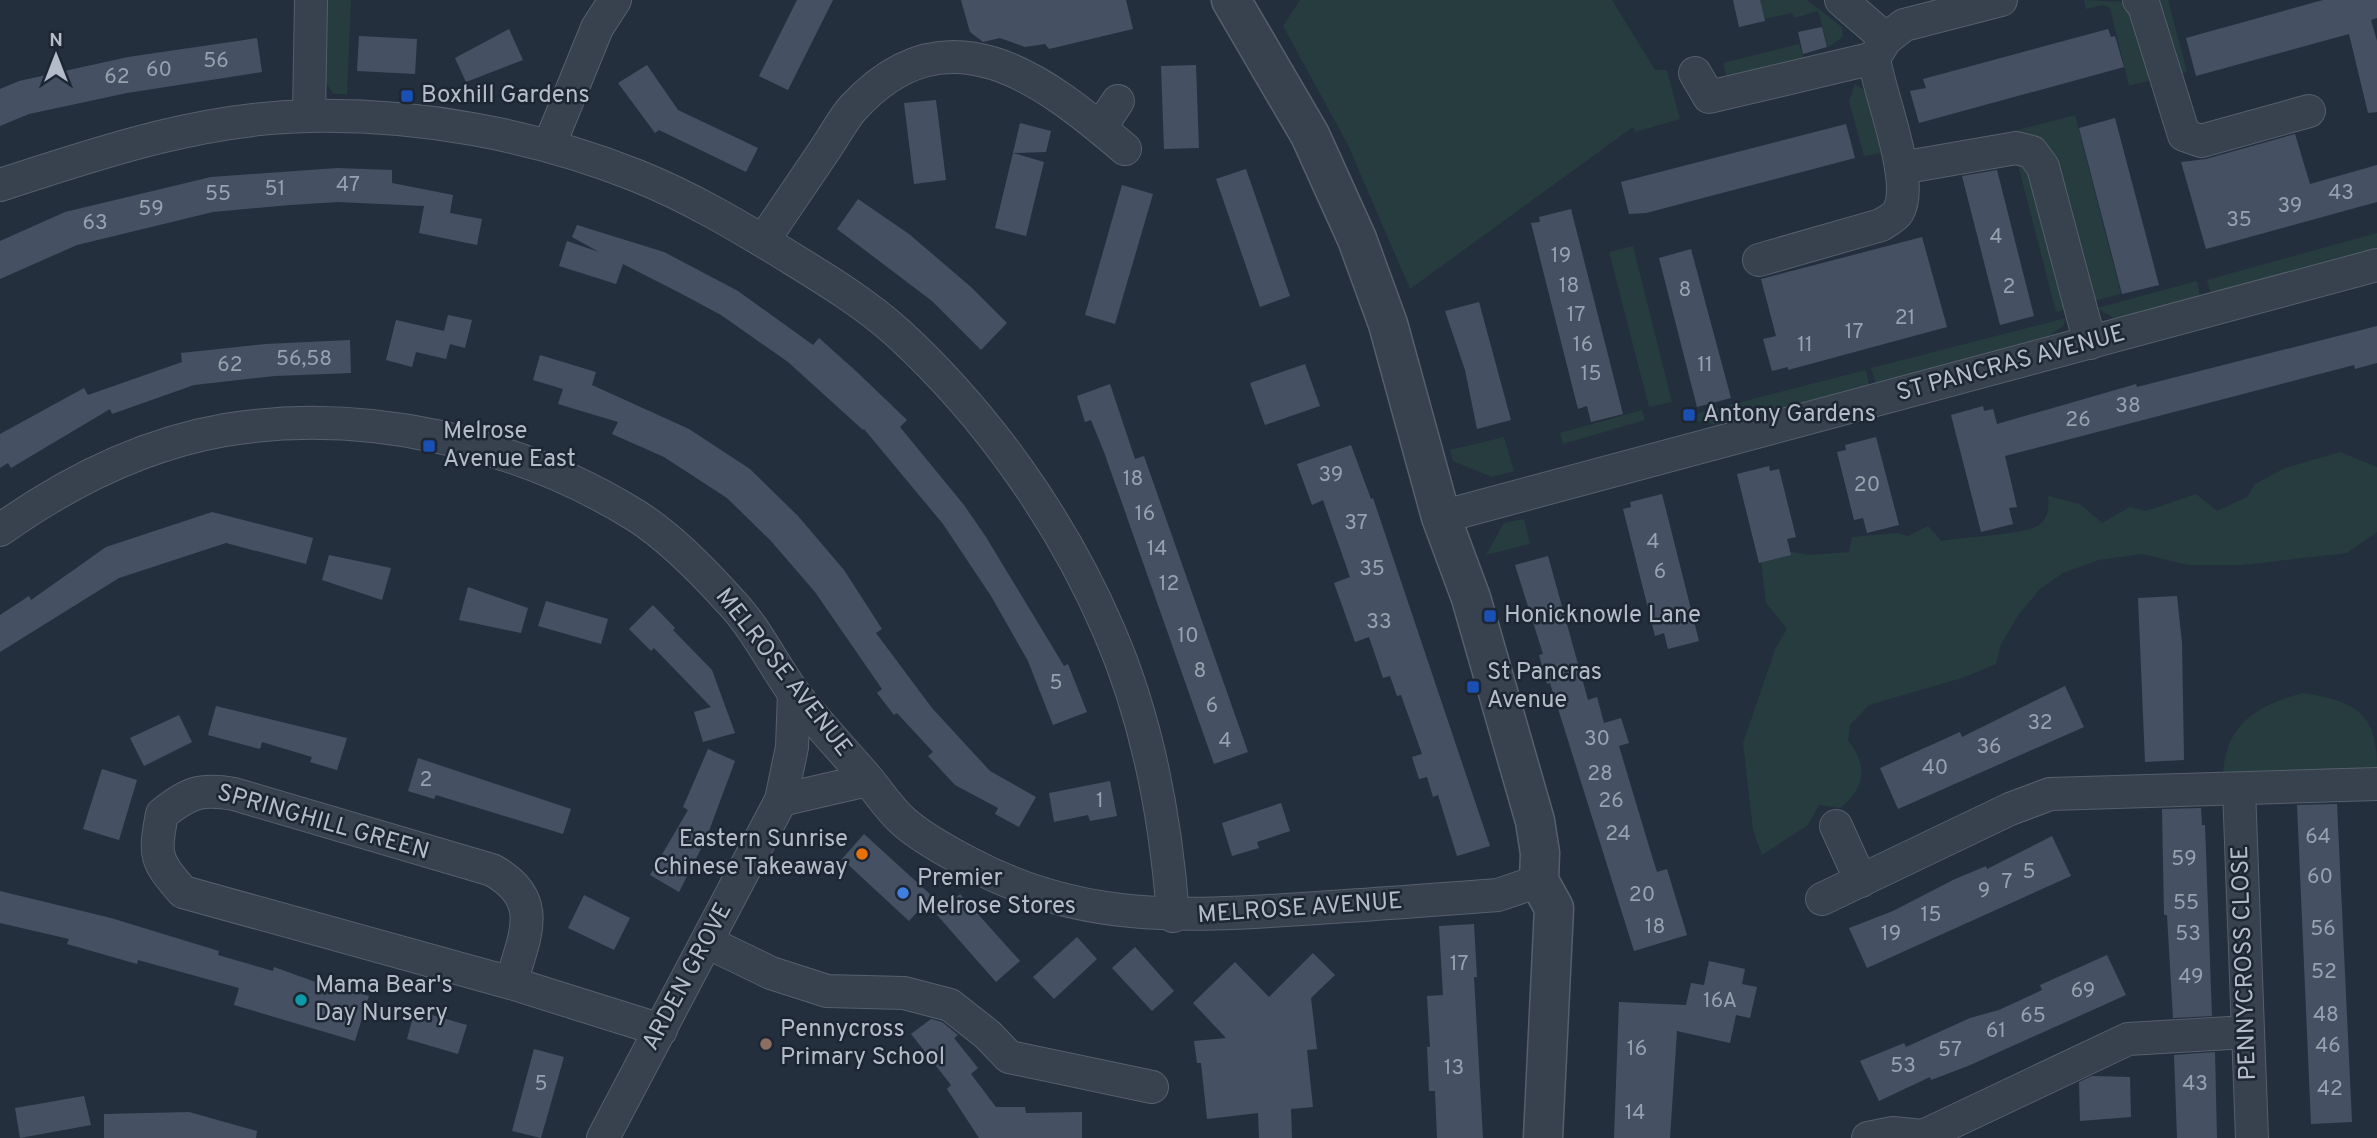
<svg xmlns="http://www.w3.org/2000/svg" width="2377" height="1138" font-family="Overpass,sans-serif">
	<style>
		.green { fill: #263c3f }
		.building { fill: #455162 }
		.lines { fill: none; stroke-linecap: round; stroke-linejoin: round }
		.minor-casing { stroke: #565f6c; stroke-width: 34 }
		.tertiary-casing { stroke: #565f6c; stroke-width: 41 }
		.minor { stroke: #38414e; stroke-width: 32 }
		.tertiary { stroke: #38414e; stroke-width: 38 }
		.transit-dot { fill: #1a4fb4; stroke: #1d2633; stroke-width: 2.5 }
		.food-dot { fill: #e8710a; stroke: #1d2633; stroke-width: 2.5 }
		.shop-dot { fill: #3f7fe0; stroke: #1d2633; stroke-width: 2.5 }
		.culture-dot { fill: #0f9aa8; stroke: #1d2633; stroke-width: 2.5 }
		.education-dot { fill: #8d6e63; stroke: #1d2633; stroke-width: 2.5 }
		.labels { text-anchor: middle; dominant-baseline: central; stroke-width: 5; stroke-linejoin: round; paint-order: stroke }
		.number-label { font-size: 21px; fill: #98a1af }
		.poi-label { font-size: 24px; fill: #b4bcc9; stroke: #1d2633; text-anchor: start }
		.street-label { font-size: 24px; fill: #b4bcc9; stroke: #1d2633 }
	</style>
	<rect width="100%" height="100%" fill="#242f3e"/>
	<g class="green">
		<path d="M 326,0 L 351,0 L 347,94 L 333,94 L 324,78 Z"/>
		<path d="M 1300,0 L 1612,0 L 1655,70 L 1667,70 L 1680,119 L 1635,132 L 1633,127 L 1410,289 L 1348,145 L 1283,26 Z"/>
		<path d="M 1759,0 L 1807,0 L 1842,27 L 1843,37 L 1828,47 L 1818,11 L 1794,18 L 1792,13 L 1764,19 Z"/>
		<path d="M 2084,0 L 2127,2 L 2151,80 L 2129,86 L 2110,8 L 2102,5 L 2086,9 Z"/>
		<path d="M 2157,0 L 2168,0 L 2187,72 L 2174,75 Z"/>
		<path d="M 1799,44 L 1805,61 L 1728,81 L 1723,63 Z"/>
		<path d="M 1855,84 L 1865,91 L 1881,153 L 1864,156 L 1849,101 Z"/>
		<path d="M 2075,115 L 2121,294 L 2091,302 L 2053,152 C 2042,139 2031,132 2014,135 L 2014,131 Z"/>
		<path d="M 2017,161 L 2024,163 L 2033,176 L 2068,309 L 2056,312 Z"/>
		<path d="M 2377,233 L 2377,249 L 2211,294 L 2207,280 Z"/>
		<path d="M 1633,246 L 1672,402 L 1649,407 L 1609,252 Z"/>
		<path d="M 2197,281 L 2200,296 L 2115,319 L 2097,308 Z"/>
		<path d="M 2066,318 L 2063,326 L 2050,335 L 1876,383 L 1871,368 Z"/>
		<path d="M 1866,370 L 1869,385 L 1718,425 L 1687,419 L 1686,416 Z"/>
		<path d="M 1642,410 L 1645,420 L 1563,444 L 1560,433 Z"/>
		<path d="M 1504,437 L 1514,471 L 1492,477 L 1453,461 L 1450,450 Z"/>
		<path d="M 2340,452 L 2377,467 L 2377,532 L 2347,553 L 2243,565 L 2188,565 L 2142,554 L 2099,560 L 2063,573 L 2040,589 L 2019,614 L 2001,644 L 1996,664 L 1962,678 L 1869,705 L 1850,725 L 1848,740 C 1868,766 1866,787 1840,808 L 1819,805 L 1808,825 L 1762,855 L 1753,830 L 1743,743 L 1776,647 L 1787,629 L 1766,603 L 1761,560 L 1778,550 L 1809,555 L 1849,552 L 1852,537 L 1897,533 L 1908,536 L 1928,526 L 1941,541 C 1962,537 2025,535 2039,525 C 2049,518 2049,506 2048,496 L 2080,504 L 2102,523 L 2130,507 L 2146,511 L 2196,494 L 2217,511 L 2247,497 L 2255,484 L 2285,468 Z"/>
		<path d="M 1524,519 L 1530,544 L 1486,555 L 1504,523 Z"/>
		<path d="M 2303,693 C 2354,701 2377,712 2377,767 L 2223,776 C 2225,723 2257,706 2303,693 Z"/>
	</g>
	<g class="building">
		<path d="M 797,0 L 833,0 L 788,90 L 759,76 Z"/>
		<path d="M 961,0 L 1126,0 L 1133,29 L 1049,49 L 1045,44 L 1025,47 L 1000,38 L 983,42 L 970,32 Z"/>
		<path d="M 1733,0 L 1760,0 L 1765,21 L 1739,27 Z"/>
		<path d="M 2323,0 L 2377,0 L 2377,18 L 2371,20 L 2377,41 L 2377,112 L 2368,113 L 2349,34 L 2196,76 L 2186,38 Z"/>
		<path d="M 1822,27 L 1827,47 L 1803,54 L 1798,32 Z"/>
		<path d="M 509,29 L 523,60 L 466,82 L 455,58 Z"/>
		<path d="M 2108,29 L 2111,37 L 2115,36 L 2124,67 L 1919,123 L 1910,91 L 1926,88 L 1923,79 Z"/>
		<path d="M 359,36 L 417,39 L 415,74 L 357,71 Z"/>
		<path d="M 257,38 L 262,72 L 127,93 L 29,114 L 0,126 L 0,89 L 19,81 L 128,57 Z"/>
		<path d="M 647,65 L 678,110 L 758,148 L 746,172 L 659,130 L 655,133 L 618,83 Z"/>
		<path d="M 1196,65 L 1199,148 L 1164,149 L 1161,66 Z"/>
		<path d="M 936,100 L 946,180 L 914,184 L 904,103 Z"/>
		<path d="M 2115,118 L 2159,285 L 2122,294 L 2079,128 Z"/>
		<path d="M 1020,123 L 1051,131 L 1046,152 L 1013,153 Z"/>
		<path d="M 1846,124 L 1855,158 L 1646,213 L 1629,214 L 1621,182 Z"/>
		<path d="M 2295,134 L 2310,184 L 2377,165 L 2377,202 L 2206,249 L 2181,162 L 2206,159 Z"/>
		<path d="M 1013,153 L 1044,162 L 1026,236 L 995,228 Z"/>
		<path d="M 337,168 L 392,170 L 392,183 L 453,195 L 450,213 L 482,219 L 477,245 L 419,233 L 424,206 L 338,202 L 290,205 L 213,212 L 77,245 L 0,279 L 0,241 L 65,212 L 211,177 Z"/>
		<path d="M 1246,169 L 1290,296 L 1260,307 L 1216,179 Z"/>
		<path d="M 1997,170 L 2034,316 L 2000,325 L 1962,176 Z"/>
		<path d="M 1122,185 L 1153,194 L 1115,324 L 1085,315 Z"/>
		<path d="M 858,199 L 909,234 L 971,287 L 1007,323 L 981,350 L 932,301 L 837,229 Z"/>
		<path d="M 1571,209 L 1623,414 L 1591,422 L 1587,406 L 1578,409 L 1531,223 L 1540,222 L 1539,217 Z"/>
		<path d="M 577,225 L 664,252 L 738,291 L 813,345 L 819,338 L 857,372 L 907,420 L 900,427 L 964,505 L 986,537 L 1064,666 L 1068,664 L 1087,712 L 1053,725 L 1028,661 L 991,596 L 943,524 L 864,429 L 863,430 L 788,362 L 721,315 L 680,293 L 623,264 L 616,284 L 559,266 L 567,241 L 599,252 L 572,237 Z"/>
		<path d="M 1922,237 L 1947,327 L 1788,370 L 1788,367 L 1772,371 L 1763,339 L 1776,336 L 1761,279 Z"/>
		<path d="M 1691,249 L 1731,398 L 1697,407 L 1659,258 Z"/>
		<path d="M 1479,302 L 1511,420 L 1477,429 L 1465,370 L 1445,311 Z"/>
		<path d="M 448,315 L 472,320 L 465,348 L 450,344 L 446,359 L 416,352 L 412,367 L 386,360 L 396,320 L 444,331 Z"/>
		<path d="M 2377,326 L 2377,363 L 2355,369 L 2354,365 L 2005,456 L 2017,507 L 2009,508 L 2013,524 L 1981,532 L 1951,415 L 1983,406 L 1984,411 L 1993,409 L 1997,424 L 2136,384 L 2137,387 Z"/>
		<path d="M 350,340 L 351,373 L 275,376 L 194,385 L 112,414 L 110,409 L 11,468 L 8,463 L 0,468 L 0,434 L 84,388 L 88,395 L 182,362 L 181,353 L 265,344 Z"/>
		<path d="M 540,355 L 596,372 L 592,385 L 689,429 L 750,469 L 798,516 L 844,570 L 882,629 L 876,633 L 932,708 L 990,771 L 1036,797 L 1019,827 L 995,814 L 998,808 L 955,785 L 928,756 L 933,752 L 897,713 L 894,715 L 877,693 L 882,689 L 815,592 L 771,541 L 727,498 L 664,457 L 612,434 L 618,422 L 558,404 L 563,389 L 533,380 Z"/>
		<path d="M 1305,364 L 1320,406 L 1265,425 L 1250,383 Z"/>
		<path d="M 1110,384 L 1135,459 L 1144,456 L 1248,752 L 1214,764 L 1104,452 L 1091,420 L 1085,422 L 1077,396 Z"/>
		<path d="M 1876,437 L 1899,525 L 1867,533 L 1863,518 L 1854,520 L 1837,452 L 1846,450 L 1845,445 Z"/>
		<path d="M 1351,445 L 1371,499 L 1373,498 L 1490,846 L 1457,856 L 1438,795 L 1433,797 L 1427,777 L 1419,779 L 1412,757 L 1422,754 L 1401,695 L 1397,696 L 1390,676 L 1383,678 L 1369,637 L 1355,642 L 1334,583 L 1350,577 L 1323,500 L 1312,505 L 1297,464 Z"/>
		<path d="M 1769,466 L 1770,471 L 1779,469 L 1796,537 L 1787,539 L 1791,555 L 1759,563 L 1737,474 Z"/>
		<path d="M 1662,494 L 1699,641 L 1668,649 L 1664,633 L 1655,636 L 1623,509 L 1631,507 L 1630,502 Z"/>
		<path d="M 212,512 L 313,538 L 306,564 L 226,543 L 119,578 L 0,652 L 0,615 L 29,596 L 31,600 L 106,547 Z"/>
		<path d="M 329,555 L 391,568 L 382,600 L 322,580 Z"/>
		<path d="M 1548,556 L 1588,700 L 1597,697 L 1604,723 L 1621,718 L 1629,743 L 1619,746 L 1651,853 L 1657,872 L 1667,869 L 1687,935 L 1634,951 L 1550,683 L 1547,684 L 1539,655 L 1543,654 L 1515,565 Z"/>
		<path d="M 468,587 L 528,608 L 521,633 L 459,620 Z"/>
		<path d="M 2177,596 L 2182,643 L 2184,760 L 2145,762 L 2138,598 Z"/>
		<path d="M 546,601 L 608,619 L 601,644 L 538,626 Z"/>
		<path d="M 653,605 L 675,628 L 673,630 L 712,670 L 735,733 L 703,742 L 694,712 L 711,707 L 654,648 L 651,651 L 629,629 Z"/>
		<path d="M 2065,686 L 2084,727 L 1898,809 L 1880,768 L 1960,732 L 1962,737 Z"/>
		<path d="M 216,706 L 347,738 L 337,770 L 310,762 L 312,757 L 262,742 L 260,749 L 208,735 Z"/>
		<path d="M 179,715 L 192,742 L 144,766 L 130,738 Z"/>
		<path d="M 708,749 L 735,761 L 706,839 L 679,892 L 650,875 L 688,810 L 683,807 Z"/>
		<path d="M 418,758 L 571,809 L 563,834 L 436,795 L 434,799 L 408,791 Z"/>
		<path d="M 102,769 L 137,780 L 119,840 L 83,829 Z"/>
		<path d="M 1110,781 L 1117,816 L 1090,821 L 1088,815 L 1054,822 L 1049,793 Z"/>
		<path d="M 1281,803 L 1290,831 L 1257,842 L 1259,848 L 1232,856 L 1222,823 Z"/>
		<path d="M 2337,804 L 2352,1122 L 2311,1124 L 2297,805 Z"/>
		<path d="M 2201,808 L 2202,825 L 2205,825 L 2212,1016 L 2173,1018 L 2167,915 L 2164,915 L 2162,809 Z"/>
		<path d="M 864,834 L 932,896 L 909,921 L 842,859 Z"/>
		<path d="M 2052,836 L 2071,876 L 1867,968 L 1849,928 L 1893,911 L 1953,880 L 1986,866 L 1987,869 Z"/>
		<path d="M 0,891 L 111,918 L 219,951 L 218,955 L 273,971 L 274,967 L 346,993 L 347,989 L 369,996 L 355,1041 L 234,1005 L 239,988 L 138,960 L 137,964 L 67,944 L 69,939 L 0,923 Z"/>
		<path d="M 960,894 L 1020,961 L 996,982 L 937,915 Z"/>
		<path d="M 584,895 L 630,918 L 614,950 L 568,928 Z"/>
		<path d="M 1474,924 L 1477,977 L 1474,977 L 1483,1138 L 1437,1138 L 1435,1091 L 1429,1091 L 1427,1047 L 1430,1047 L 1427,996 L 1443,995 L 1439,926 Z"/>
		<path d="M 1077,937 L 1097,959 L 1054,999 L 1033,977 Z"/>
		<path d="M 1135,947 L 1174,991 L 1152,1011 L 1112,968 Z"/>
		<path d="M 1313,953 L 1335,975 L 1311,998 L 1317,1049 L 1307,1050 L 1313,1107 L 1291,1109 L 1292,1138 L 1259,1138 L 1258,1113 L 1207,1119 L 1201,1063 L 1197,1063 L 1194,1041 L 1226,1038 L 1193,1003 L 1235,962 L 1269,997 Z"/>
		<path d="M 2107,955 L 2126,995 L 1968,1066 L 1931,1080 L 1930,1077 L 1879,1101 L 1860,1061 L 1904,1043 L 1906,1047 L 1970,1018 L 1999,1010 L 2042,990 L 2040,985 Z"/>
		<path d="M 1709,961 L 1745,969 L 1742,984 L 1757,987 L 1750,1018 L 1736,1015 L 1730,1043 L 1677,1031 L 1670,1138 L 1614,1138 L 1619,1002 L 1686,1005 L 1691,983 L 1704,985 Z"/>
		<path d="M 415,1010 L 467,1025 L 458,1054 L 407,1039 Z"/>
		<path d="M 931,1019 L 942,1022 L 958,1035 L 954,1038 L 978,1068 L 971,1074 L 996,1107 L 1025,1107 L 1026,1113 L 1082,1112 L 1082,1138 L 979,1138 L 947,1089 L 951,1085 L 911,1034 Z"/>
		<path d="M 534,1049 L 564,1057 L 541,1138 L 512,1131 Z"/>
		<path d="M 2215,1052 L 2217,1138 L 2177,1138 L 2174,1055 Z"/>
		<path d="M 2092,1076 L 2130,1077 L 2131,1117 L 2080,1121 L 2079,1082 Z"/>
		<path d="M 84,1096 L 91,1125 L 20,1138 L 15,1108 Z"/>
		<path d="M 189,1112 L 257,1131 L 256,1138 L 104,1138 L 104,1114 Z"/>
	</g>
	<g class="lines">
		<defs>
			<g id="minor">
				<path d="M 1841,0 L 1886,39"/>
				<path d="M 2139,0 L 2144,6 L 2184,135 L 2201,141 L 2309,111"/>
				<path d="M 1695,73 L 1709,97 L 1874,58"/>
				<path d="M 309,116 L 311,0"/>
				<path d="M 1100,128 L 1118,101"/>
				<path d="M 549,146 L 597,28 L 615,0"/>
				<path d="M 1901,168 L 2016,148 L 2032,152 L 2043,167 L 2090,343"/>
				<path d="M 0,185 C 101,152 201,118 309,116 C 419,114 532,134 635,175 C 688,196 737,225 786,255 C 825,279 865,303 899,334 C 987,415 1062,521 1109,631 C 1148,721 1166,819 1173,916"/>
				<path d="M 763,241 C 784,210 805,179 826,148 C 835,135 843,119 853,108 C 947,5 1042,78 1125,149"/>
				<path d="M 1759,260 L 1881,225 C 1886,222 1895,217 1898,212 C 1916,182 1879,94 1874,58 L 1886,39 L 1904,25 L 2001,0"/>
				<path d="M 1441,517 L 2377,265"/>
				<path d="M 0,530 C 66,483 144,444 225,430 C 363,407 517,442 635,515 C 670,537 702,570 730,601 C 755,627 772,662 793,692 C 815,721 841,748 865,776 C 878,791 889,809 904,822 C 922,838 948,852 969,863 C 1079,922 1181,917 1302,909 C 1367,905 1432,900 1498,895 L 1539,881"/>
				<path d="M 2239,789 L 2252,1138"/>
				<path d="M 781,800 L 868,780"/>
				<path d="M 1836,826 L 1861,881"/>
				<path d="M 1822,899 L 2010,809 L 2050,794 L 2377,784"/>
				<path d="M 707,942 L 771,973 L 827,991 L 904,993 L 950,1005 L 988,1035 L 1009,1057 L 1152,1087"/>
				<path d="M 511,983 C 525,935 545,899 492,870 L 234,794 C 200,788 188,793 162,814 C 154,856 155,860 183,892 L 511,983 L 661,1030"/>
				<path d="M 603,1138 L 781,800 L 792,747 L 794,693"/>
				<path d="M 1868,1138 L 1893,1133 L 1923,1136 L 2128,1039 L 2247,1032"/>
			</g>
			<path id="tertiary" d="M 1231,0 L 1310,135 L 1357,239 L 1388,324 L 1441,517 L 1471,598 L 1535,821 L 1540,853 L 1539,881 L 1554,908 L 1543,1138"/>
		</defs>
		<use href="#minor" class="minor-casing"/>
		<use href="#tertiary" class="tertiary-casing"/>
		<use href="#minor" class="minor"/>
		<use href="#tertiary" class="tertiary"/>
	</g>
	<g class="transit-dot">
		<rect x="400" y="89" width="14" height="14" rx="3.5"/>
		<rect x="1682" y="408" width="14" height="14" rx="3.5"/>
		<rect x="422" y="439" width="14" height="14" rx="3.5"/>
		<rect x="1483" y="609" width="14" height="14" rx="3.5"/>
		<rect x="1466" y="680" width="14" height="14" rx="3.5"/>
	</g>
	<circle class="food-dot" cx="862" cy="854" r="7"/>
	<circle class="shop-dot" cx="903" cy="893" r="7"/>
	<circle class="culture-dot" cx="301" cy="1000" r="7"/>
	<circle class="education-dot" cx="766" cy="1044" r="7"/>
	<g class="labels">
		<g class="number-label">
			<text x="216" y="61">56</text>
			<text x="159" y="70">60</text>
			<text x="117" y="77">62</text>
			<text x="348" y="185">47</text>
			<text x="275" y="189">51</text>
			<text x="2341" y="193">43</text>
			<text x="218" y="194">55</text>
			<text x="2290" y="206">39</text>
			<text x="151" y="209">59</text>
			<text x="2239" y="220">35</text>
			<text x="95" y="223">63</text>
			<text x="1996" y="237">4</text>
			<text x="1561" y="256">19</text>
			<text x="1569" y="286">18</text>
			<text x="2009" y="287">2</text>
			<text x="1685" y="290">8</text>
			<text x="1576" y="315">17</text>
			<text x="1905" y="318">21</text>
			<text x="1854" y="332">17</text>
			<text x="1583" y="345">16</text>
			<text x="1805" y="345">11</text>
			<text x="304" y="359">56,58</text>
			<text x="230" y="365">62</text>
			<text x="1705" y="365">11</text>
			<text x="1591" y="374">15</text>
			<text x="2128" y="406">38</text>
			<text x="2078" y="420">26</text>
			<text x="1331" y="475">39</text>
			<text x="1133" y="479">18</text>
			<text x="1867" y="485">20</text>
			<text x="1145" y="514">16</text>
			<text x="1356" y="523">37</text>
			<text x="1653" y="542">4</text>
			<text x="1157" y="549">14</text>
			<text x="1372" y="569">35</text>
			<text x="1660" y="572">6</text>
			<text x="1169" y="584">12</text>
			<text x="1379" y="622">33</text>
			<text x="1188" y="636">10</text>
			<text x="1200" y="671">8</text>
			<text x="1056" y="683">5</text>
			<text x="1212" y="706">6</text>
			<text x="2040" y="723">32</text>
			<text x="1597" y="739">30</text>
			<text x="1225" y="741">4</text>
			<text x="1989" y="747">36</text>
			<text x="1935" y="768">40</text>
			<text x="1600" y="774">28</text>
			<text x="426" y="780">2</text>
			<text x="1100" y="801">1</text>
			<text x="1611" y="801">26</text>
			<text x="1618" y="834">24</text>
			<text x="2318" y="837">64</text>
			<text x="2184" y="859">59</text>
			<text x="2029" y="872">5</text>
			<text x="2320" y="877">60</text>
			<text x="2007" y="882">7</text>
			<text x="1984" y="891">9</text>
			<text x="1642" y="895">20</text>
			<text x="2186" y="903">55</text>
			<text x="1931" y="915">15</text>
			<text x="1655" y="927">18</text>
			<text x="2323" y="929">56</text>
			<text x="1891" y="934">19</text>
			<text x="2188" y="934">53</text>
			<text x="1459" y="964">17</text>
			<text x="2324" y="972">52</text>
			<text x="2191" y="977">49</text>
			<text x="2083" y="991">69</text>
			<text x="1720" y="1001">16A</text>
			<text x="2326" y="1015">48</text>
			<text x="2033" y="1016">65</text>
			<text x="1996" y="1031">61</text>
			<text x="2328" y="1046">46</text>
			<text x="1637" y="1049">16</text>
			<text x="1950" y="1050">57</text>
			<text x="1903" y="1066">53</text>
			<text x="1454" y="1068">13</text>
			<text x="541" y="1084">5</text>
			<text x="2195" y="1084">43</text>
			<text x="2330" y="1089">42</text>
			<text x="1635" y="1113">14</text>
		</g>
		<g class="poi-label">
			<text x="421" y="96">Boxhill Gardens</text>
			<text x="1703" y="415">Antony Gardens</text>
			<text x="443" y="432">Melrose<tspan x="443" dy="28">Avenue East</tspan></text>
			<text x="1504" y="616">Honicknowle Lane</text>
			<text x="1487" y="673">St Pancras<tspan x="1487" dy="28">Avenue</tspan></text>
			<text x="848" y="840" text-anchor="end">Eastern Sunrise<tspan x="848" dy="28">Chinese Takeaway</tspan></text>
			<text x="917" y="879">Premier<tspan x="917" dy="28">Melrose Stores</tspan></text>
			<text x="315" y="986">Mama Bear's<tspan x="315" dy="28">Day Nursery</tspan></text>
			<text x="780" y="1030">Pennycross<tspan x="780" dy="28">Primary School</tspan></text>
		</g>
		<g class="street-label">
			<text transform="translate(2011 364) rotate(-15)">ST PANCRAS AVENUE</text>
			<text transform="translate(783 673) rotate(52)">MELROSE AVENUE</text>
			<text transform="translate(323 823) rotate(16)">SPRINGHILL GREEN</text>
			<text transform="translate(1300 909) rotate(-4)">MELROSE AVENUE</text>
			<text transform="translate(2245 963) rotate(-92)">PENNYCROSS CLOSE</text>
			<text transform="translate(688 977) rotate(-62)">ARDEN GROVE</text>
		</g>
	</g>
	<g transform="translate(56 56)" stroke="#1d2633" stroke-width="5" paint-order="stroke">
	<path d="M0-5L12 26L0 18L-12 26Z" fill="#b4bcc9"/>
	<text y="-10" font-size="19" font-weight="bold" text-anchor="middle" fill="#b4bcc9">N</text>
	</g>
</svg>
